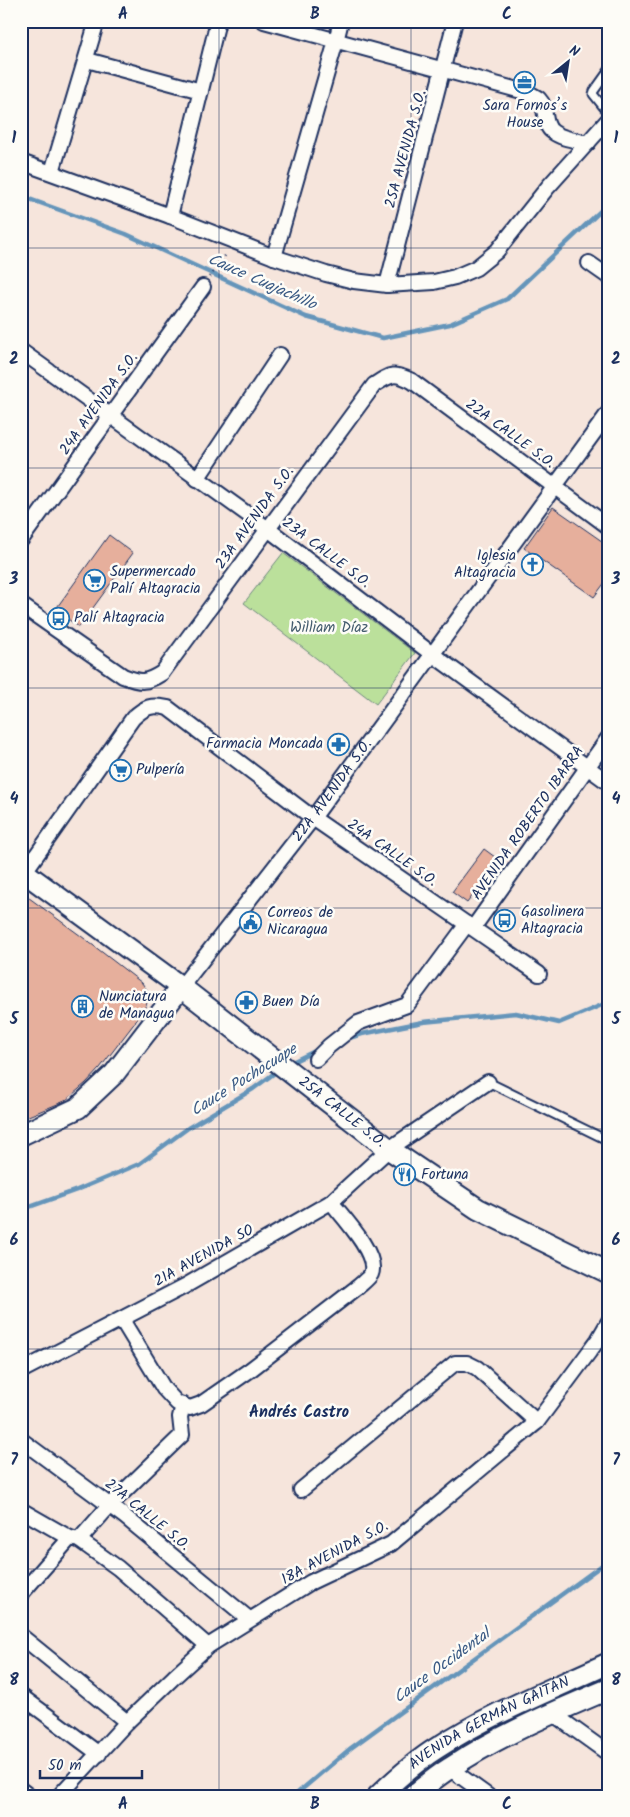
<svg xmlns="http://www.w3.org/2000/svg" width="630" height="1817" font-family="Kalam,sans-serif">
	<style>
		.green { fill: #bbe09b; stroke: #6b887c }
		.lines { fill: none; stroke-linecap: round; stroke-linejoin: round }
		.stream { stroke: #6595ba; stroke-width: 4.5 }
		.building { fill: #e6af9c; stroke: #1b2f5e }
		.lane-casing { stroke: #1b2f5e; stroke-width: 11 }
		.street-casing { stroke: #1b2f5e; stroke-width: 18 }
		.secondary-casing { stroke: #1b2f5e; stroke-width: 24 }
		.path { stroke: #1b2f5e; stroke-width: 2.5; stroke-dasharray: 1 4; stroke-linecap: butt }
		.lane { stroke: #fdfcf7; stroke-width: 7 }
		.street { stroke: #fdfcf7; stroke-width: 14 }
		.secondary { stroke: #fdfcf7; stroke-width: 20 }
		.grid { fill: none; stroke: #1b2f5e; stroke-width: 1; stroke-opacity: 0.55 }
		.labels { text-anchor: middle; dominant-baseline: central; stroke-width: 5; stroke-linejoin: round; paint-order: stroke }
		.poi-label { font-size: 15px; fill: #1b2f5e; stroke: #fdfcf7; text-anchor: start }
		.street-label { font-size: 15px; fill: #1b2f5e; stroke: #fdfcf7 }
		.park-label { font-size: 15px; fill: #435b6d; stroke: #fdfcf7 }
		.water-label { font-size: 16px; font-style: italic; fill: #3a5a84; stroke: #fdfcf7 }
		.neighbourhood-label { font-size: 16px; font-weight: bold; fill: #1b2f5e; stroke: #fdfcf7 }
		.neatline { fill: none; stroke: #1b2f5e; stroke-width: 2 }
		.grid-label { font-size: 16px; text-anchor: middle; font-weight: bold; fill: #1b2f5e }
	</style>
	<rect width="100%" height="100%" fill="#f6e5dc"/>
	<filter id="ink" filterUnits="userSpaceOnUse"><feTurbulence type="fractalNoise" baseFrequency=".02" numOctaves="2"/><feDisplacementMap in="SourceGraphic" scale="10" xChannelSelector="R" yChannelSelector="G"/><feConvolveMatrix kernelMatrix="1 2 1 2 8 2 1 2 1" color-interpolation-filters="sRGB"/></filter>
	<g filter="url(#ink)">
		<path class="green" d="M 283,553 L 415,653 L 376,704 L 244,603 Z"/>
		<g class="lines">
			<g class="stream">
				<path d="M 21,196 L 126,234 L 306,317 L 383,338 L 450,324 L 507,299 L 609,203"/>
				<path d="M 346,1039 L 362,1034 L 423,1022 L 516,1013 L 559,1023 L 609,1002"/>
				<path d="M 288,1064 L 319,1049"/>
				<path d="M 21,1210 L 77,1190 L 139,1164 L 188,1128 L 253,1089 L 280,1069"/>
				<path d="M 294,1796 L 351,1748 L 609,1560"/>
			</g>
		</g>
		<g class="building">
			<path d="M 553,507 L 609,546 L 609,577 L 594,597 L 524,548 Z"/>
			<path d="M 109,535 L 133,553 L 79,627 L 55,610 Z"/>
			<path d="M 484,849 L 499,860 L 467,903 L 452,892 Z"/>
			<path d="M 21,892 L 81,936 L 142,983 L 148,992 L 148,1000 L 143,1012 L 100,1068 L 86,1083 L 65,1101 L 21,1119 Z"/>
		</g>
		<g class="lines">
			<defs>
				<g id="lane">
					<path d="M 609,70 L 594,91 L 593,94 L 609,114"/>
					<path d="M 488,1082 L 609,1141"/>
				</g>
				<g id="street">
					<path d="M 264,21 L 529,93 C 532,95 537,97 539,99 C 548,108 542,125 553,132 C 562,139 576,140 588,143"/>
					<path d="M 87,60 L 201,91"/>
					<path d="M 21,162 L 170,216 L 274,257 L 326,274 L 354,281 L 387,285 L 434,282 L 455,277 L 476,268 L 497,251 L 548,187 L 609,119"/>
					<path d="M 52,172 L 97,21"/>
					<path d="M 170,216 L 218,21"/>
					<path d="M 274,257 L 336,41 L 341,21"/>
					<path d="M 589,263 L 609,277"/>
					<path d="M 387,285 L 455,21"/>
					<path d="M 21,351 L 268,529 L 432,654 L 609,783"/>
					<path d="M 197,479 L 280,355"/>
					<path d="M 21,540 L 203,287"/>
					<path d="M 21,605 L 123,676 C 141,683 146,683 162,673 L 374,385 C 391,374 394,372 412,381 L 609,527"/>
					<path d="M 21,877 L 133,718 C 145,707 151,704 168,708 L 313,818 L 539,974"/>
					<path d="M 473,928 L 609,737"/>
					<path id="s1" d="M 181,987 L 313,818 L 609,412"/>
					<path d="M 316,1059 L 329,1046 L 358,1023 L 407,1005 L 467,924"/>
					<path d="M 122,1320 L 164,1389 L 177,1403 L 190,1408 L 201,1404 L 250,1370 L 359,1286 C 362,1283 369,1278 371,1274 C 379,1255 343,1217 331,1202"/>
					<path d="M 21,1371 L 185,1286 L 331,1202 L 389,1149 L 488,1082"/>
					<path d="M 21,1440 L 124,1516 L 249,1619"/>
					<path d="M 301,1490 L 455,1363 L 467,1363 L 477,1368 L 537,1422"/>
					<path d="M 21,1510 L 70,1538 L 79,1540 L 118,1568 L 208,1646"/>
					<path d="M 79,1540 L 110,1505 L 182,1435 L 180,1417 L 183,1405"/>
					<path d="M 21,1594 L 70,1538"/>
					<path d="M 21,1636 L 127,1722"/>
					<path d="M 21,1696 L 99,1754"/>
					<path d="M 552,1713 L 609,1754"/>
					<path d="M 449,1768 L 488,1796"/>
					<path d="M 21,1790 L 29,1796"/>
					<path d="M 59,1796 L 127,1722 L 174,1677 L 208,1646 L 311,1582 L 391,1544 L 537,1422 L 598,1340 L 609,1321"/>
				</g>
				<g id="secondary">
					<path id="s2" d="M 21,870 L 181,987 L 389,1149 L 478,1209 L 609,1273"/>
					<path d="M 21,1135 L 78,1108 L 114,1074 L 181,987"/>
					<path id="s3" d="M 378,1796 C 396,1779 416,1761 437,1748 C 491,1713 551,1690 609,1663"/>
					<path d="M 413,1796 C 425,1786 437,1776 450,1768 C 500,1735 554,1712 609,1689"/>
				</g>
			</defs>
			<use href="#lane" class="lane-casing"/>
			<use href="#street" class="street-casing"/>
			<use href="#secondary" class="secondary-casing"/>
			<path class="path" d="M 210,277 L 227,253"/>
			<use href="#lane" class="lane"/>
			<use href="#street" class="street"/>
			<use href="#secondary" class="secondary"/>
		</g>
	</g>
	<path class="grid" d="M 219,21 L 219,1796M 411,21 L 411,1796M 21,248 L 609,248M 21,468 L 609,468M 21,688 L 609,688M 21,908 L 609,908M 21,1129 L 609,1129M 21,1349 L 609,1349M 21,1569 L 609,1569"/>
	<defs>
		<symbol id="office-ring" viewBox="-11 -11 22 22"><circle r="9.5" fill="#fdfcf7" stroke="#1f6fb2" stroke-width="1.5"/><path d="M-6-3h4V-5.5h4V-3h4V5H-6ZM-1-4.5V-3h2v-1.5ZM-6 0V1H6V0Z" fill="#1f6fb2"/></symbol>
		<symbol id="church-ring" viewBox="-11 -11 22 22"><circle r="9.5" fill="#fdfcf7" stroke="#1f6fb2" stroke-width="1.5"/><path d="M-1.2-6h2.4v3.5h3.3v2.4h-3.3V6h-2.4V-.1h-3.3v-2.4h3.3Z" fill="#1f6fb2"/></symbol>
		<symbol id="supermarket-ring" viewBox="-11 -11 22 22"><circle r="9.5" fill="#fdfcf7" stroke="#1f6fb2" stroke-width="1.5"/><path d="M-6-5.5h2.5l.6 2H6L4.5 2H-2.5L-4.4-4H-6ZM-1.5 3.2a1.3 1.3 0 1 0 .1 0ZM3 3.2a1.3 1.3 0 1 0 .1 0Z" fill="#1f6fb2"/></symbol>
		<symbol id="bus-ring" viewBox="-11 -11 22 22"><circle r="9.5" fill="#fdfcf7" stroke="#1f6fb2" stroke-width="1.5"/><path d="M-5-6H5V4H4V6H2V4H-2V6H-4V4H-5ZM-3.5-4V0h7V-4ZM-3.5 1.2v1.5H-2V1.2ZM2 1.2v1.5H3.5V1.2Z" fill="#1f6fb2"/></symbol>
		<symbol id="pharmacy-ring" viewBox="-11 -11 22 22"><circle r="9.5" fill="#fdfcf7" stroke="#1f6fb2" stroke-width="1.5"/><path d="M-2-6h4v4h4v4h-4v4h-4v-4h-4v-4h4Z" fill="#1f6fb2"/></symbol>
		<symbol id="civic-ring" viewBox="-11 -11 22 22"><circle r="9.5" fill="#fdfcf7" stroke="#1f6fb2" stroke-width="1.5"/><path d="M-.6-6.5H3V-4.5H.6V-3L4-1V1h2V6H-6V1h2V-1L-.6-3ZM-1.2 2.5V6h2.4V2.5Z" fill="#1f6fb2"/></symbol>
		<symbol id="building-ring" viewBox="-11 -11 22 22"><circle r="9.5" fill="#fdfcf7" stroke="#1f6fb2" stroke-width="1.5"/><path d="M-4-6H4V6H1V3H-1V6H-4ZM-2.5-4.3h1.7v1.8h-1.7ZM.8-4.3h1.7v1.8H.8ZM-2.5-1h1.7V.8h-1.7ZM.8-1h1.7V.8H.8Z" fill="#1f6fb2"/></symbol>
		<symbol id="restaurant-ring" viewBox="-11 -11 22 22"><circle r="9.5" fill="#fdfcf7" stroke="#1f6fb2" stroke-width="1.5"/><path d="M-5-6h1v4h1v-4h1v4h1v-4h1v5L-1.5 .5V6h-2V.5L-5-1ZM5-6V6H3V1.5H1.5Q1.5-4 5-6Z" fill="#1f6fb2"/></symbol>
	</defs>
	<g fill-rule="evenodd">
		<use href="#office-ring" x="512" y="70" width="25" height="25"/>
		<use href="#church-ring" x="520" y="552" width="25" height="25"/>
		<use href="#supermarket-ring" x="82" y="568" width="25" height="25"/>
		<use href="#bus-ring" x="46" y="606" width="25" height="25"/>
		<use href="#pharmacy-ring" x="326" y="732" width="25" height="25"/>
		<use href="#supermarket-ring" x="108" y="758" width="25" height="25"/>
		<use href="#bus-ring" x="492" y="908" width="25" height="25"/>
		<use href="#civic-ring" x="238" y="910" width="25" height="25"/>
		<use href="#pharmacy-ring" x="234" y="990" width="25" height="25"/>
		<use href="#building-ring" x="70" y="994" width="25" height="25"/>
		<use href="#restaurant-ring" x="392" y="1162" width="25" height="25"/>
	</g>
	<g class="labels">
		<g class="poi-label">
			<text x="525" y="106" text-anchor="middle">Sara Fornos’s<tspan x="525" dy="17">House</tspan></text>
			<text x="516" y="556" text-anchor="end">Iglesia<tspan x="516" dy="17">Altagracia</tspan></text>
			<text x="110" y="572">Supermercado<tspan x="110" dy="17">Palí Altagracia</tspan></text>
			<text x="74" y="618">Palí Altagracia</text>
			<text x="323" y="744" text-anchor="end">Farmacia Moncada</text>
			<text x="136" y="770">Pulpería</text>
			<text x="521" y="912">Gasolinera<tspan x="521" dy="17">Altagracia</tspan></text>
			<text x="267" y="913">Correos de<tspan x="267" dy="17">Nicaragua</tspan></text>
			<text x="99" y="997">Nunciatura<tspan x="99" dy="17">de Managua</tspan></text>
			<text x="262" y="1002">Buen Día</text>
			<text x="421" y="1175">Fortuna</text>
		</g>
		<g class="street-label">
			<text transform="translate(406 149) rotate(-75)">25A AVENIDA S.O.</text>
			<text transform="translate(99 404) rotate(-54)">24A AVENIDA S.O.</text>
			<text transform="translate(510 434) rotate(36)">22A CALLE S.O.</text>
			<text transform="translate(255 518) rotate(-54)">23A AVENIDA S.O.</text>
			<text transform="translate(326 553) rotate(37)">23A CALLE S.O.</text>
			<text stroke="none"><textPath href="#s1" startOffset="248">22A AVENIDA S.O.</textPath></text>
			<text transform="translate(528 823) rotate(-55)">AVENIDA ROBERTO IBARRA</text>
			<text transform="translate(392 853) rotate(35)">24A CALLE S.O.</text>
			<text stroke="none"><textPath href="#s2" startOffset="402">25A CALLE S.O.</textPath></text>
			<text transform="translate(204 1256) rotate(-29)">21A AVENIDA SO</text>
			<text transform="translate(147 1515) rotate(39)">27A CALLE S.O.</text>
			<text transform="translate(335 1553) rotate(-28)">18A AVENIDA S.O.</text>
			<text stroke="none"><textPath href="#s3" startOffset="134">AVENIDA GERMÁN GAITÁN</textPath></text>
		</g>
		<g class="park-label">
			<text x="329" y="628">William Díaz</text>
		</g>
		<g class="water-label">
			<text transform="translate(262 282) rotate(24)">Cauce Cuajachillo</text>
			<text transform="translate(244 1080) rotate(-32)">Cauce Pochocuape</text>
			<text transform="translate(442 1666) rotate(-36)">Cauce Occidental</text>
		</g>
		<g class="neighbourhood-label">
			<text x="299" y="1412">Andrés Castro</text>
		</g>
	</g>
	<rect width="630" height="1817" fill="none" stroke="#fdfcf7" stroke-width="55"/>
	<g transform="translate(568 62) rotate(30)" stroke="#fdfcf7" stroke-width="4" paint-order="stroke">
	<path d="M0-4L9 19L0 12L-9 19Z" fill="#1b2f5e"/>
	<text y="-8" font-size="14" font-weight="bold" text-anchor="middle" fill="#1b2f5e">N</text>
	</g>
	<path d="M40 1770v8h102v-8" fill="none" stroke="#1b2f5e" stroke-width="2.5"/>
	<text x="48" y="1770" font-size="15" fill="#1b2f5e" stroke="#fdfcf7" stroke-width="4" paint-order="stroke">50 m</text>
	<rect x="28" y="28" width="574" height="1762" class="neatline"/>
	<g class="grid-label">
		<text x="123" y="19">A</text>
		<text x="315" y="19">B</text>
		<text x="507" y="19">C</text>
		<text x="14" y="143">1</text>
		<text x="616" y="143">1</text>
		<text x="14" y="364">2</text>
		<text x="616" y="364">2</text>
		<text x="14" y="584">3</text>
		<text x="616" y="584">3</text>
		<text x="14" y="804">4</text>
		<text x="616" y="804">4</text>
		<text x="14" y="1024">5</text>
		<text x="616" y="1024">5</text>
		<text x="14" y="1245">6</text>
		<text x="616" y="1245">6</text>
		<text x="14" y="1465">7</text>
		<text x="616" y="1465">7</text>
		<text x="14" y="1685">8</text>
		<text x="616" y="1685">8</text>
		<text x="123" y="1809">A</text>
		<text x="315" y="1809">B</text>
		<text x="507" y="1809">C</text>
	</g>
</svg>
